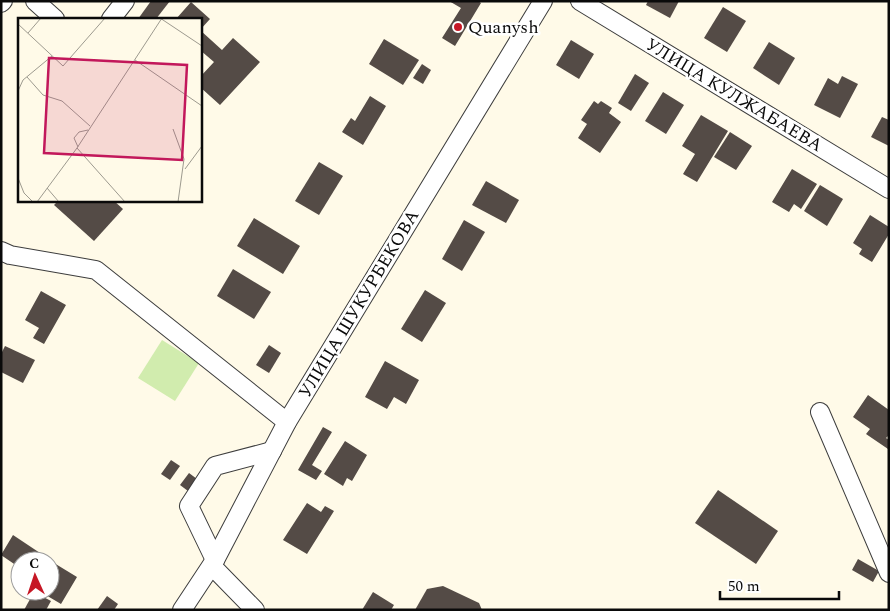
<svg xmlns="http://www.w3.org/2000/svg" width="890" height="611" font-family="Spectral,serif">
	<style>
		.green { fill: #d1ecae }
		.building { fill: #544b46 }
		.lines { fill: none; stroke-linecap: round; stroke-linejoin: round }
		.minor-casing { stroke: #3d3d3d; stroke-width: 20 }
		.minor { stroke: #fff; stroke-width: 18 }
		.poi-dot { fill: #c61725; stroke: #fff; stroke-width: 2 }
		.labels { text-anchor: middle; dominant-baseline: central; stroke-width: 5; stroke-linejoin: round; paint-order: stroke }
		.poi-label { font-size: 18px; fill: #0a0a0a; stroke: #fff; text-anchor: start }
		.street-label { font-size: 18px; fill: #0a0a0a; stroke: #fff }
		.inset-road { fill: none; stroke: #9d9a8f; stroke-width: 1 }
		.view { fill: #c2185b; fill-opacity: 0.15; stroke: #c2185b; stroke-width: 2.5 }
		.inset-edge { fill: none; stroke: #0a0a0a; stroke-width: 2.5 }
	</style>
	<rect width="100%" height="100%" fill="#fffae8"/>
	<path class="green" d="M 162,340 L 199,363 L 175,401 L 138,378 Z"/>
	<g class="building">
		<path d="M 151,1 L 170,1 L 156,19 L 138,19 Z"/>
		<path d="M 449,1 L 478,1 L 481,3 L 455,46 L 442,38 L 461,8 Z"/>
		<path d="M 648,1 L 679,1 L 670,18 L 646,5 Z"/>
		<path d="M 191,2 L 210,19 L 200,30 L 200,19 L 176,19 Z"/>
		<path d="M 723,7 L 746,21 L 727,52 L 704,38 Z"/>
		<path d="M 200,30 L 222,50 L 233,38 L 260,62 L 220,105 L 200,87 L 200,77 L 214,62 L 200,50 Z"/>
		<path d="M 384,39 L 419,60 L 403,85 L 369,64 Z"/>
		<path d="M 571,40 L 594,54 L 579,79 L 556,65 Z"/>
		<path d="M 769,42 L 795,58 L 779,85 L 753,68 Z"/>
		<path d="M 422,64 L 431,70 L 423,84 L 413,78 Z"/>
		<path d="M 635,74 L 649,83 L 631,111 L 618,103 Z"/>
		<path d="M 842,76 L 858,84 L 840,118 L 814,105 L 828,78 L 838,84 Z"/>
		<path d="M 663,92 L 684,105 L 666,134 L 645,121 Z"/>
		<path d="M 370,96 L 386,106 L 363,145 L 342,132 L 351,118 L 355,121 Z"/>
		<path d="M 594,101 L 598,104 L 601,101 L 612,108 L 609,113 L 621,122 L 600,153 L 578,138 L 587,124 L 581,120 Z"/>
		<path d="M 701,115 L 728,131 L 697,182 L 683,174 L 695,154 L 682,146 Z"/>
		<path d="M 882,117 L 889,120 L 889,146 L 871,137 Z"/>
		<path d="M 730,132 L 752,146 L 736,170 L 714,157 Z"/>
		<path d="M 319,162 L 343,176 L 319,215 L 295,201 Z"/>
		<path d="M 792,169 L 817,184 L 801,209 L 794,204 L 789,212 L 772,202 Z"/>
		<path d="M 486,181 L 519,200 L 506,223 L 472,205 Z"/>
		<path d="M 820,185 L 843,199 L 827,226 L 804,211 Z"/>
		<path d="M 59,200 L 113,200 L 123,209 L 94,241 L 54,205 Z"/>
		<path d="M 870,215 L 889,227 L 889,234 L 872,262 L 859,254 L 862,249 L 853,243 Z"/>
		<path d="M 254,218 L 300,246 L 283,274 L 237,246 Z"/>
		<path d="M 464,220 L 485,232 L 462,271 L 442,259 Z"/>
		<path d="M 233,269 L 271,292 L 254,319 L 217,296 Z"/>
		<path d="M 425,290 L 446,303 L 422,342 L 401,329 Z"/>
		<path d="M 41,291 L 66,305 L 44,344 L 33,338 L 39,328 L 25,320 Z"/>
		<path d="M 269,345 L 281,353 L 269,373 L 256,365 Z"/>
		<path d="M 5,346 L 35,360 L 23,383 L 1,372 L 1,354 Z"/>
		<path d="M 385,361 L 419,380 L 406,404 L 394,397 L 387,409 L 365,397 Z"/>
		<path d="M 868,395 L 889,410 L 889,435 L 886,438 L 889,440 L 888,449 L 866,434 L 870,429 L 853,417 Z"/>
		<path d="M 323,427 L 332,432 L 312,465 L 322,471 L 316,480 L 298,470 Z"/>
		<path d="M 345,441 L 367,455 L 352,481 L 347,478 L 343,486 L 324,474 Z"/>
		<path d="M 171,460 L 180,466 L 170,480 L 161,474 Z"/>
		<path d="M 189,473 L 201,482 L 192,494 L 180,485 Z"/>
		<path d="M 718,490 L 778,531 L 756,564 L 695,523 Z"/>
		<path d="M 307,503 L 321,512 L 325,506 L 334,511 L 307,554 L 283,540 Z"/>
		<path d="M 13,535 L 40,553 L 34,561 L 20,561 L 20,568 L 1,555 Z"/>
		<path d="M 858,559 L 879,571 L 873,582 L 852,570 Z"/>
		<path d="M 54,563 L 77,577 L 61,604 L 39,591 L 50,591 L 50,569 Z"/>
		<path d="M 443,586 L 479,603 L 482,610 L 415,610 L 427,589 Z"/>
		<path d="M 34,592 L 51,601 L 46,610 L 24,610 Z"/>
		<path d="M 373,592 L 394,605 L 391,610 L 362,610 Z"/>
		<path d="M 107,596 L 118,604 L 114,610 L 97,610 Z"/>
	</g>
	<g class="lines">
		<defs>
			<g id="minor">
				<path d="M 35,1 L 55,19"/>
				<path d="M 580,1 L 889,189"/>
				<path d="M 1,3 L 3,1"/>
				<path d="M 111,19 L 125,1"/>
				<path d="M 1,251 L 10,255 L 96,270 L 287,422"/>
				<path d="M 820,412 L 889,573"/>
				<path d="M 215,560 L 189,506 L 215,466 L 272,451"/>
				<path d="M 212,566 L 255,610"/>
				<path d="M 182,610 L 215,560 L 287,422 L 543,1"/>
			</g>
		</defs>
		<use href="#minor" class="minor-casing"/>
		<use href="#minor" class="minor"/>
	</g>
	<circle class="poi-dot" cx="458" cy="27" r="5"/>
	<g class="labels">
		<g class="poi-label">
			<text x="468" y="27">Quanysh</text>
		</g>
		<g class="street-label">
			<text transform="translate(734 95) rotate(31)">УЛИЦА КУЛЖАБАЕВА</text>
			<text transform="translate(359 304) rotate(-59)">УЛИЦА ШУКУРБЕКОВА</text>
		</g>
	</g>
	<g transform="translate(18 18)">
		<rect width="184" height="184" fill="#fffae8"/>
		<path class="inset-road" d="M 142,0 L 184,28M 0,6 L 45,48 L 87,0M 10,15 L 23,0M 117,42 L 184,88M 9,59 L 25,77 L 44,83 L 72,108M 0,73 L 5,62 L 34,38M 155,111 L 166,141 L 160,184M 60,129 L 56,120 L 61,114 L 70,112M 59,130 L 107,184M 167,151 L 184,128M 0,160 L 6,175 L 15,184M 29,170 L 41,184M 19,184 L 59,130 L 144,0"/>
		<path class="view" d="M 31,40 L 169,47 L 164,142 L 26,135 Z"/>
		<rect width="184" height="184" class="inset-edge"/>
	</g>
	<rect width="890" height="611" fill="none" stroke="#0a0a0a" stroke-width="5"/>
	<g transform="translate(35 576) rotate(357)"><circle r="24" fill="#ffffff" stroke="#9d9d9d"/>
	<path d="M0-4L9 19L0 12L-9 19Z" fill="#c61725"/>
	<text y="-8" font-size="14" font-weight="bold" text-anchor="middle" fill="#0a0a0a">С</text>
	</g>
	<path d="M720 591v8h119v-8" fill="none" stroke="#0a0a0a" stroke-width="2.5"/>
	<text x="728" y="591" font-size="15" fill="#0a0a0a" stroke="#ffffff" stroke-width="4" paint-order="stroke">50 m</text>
</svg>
